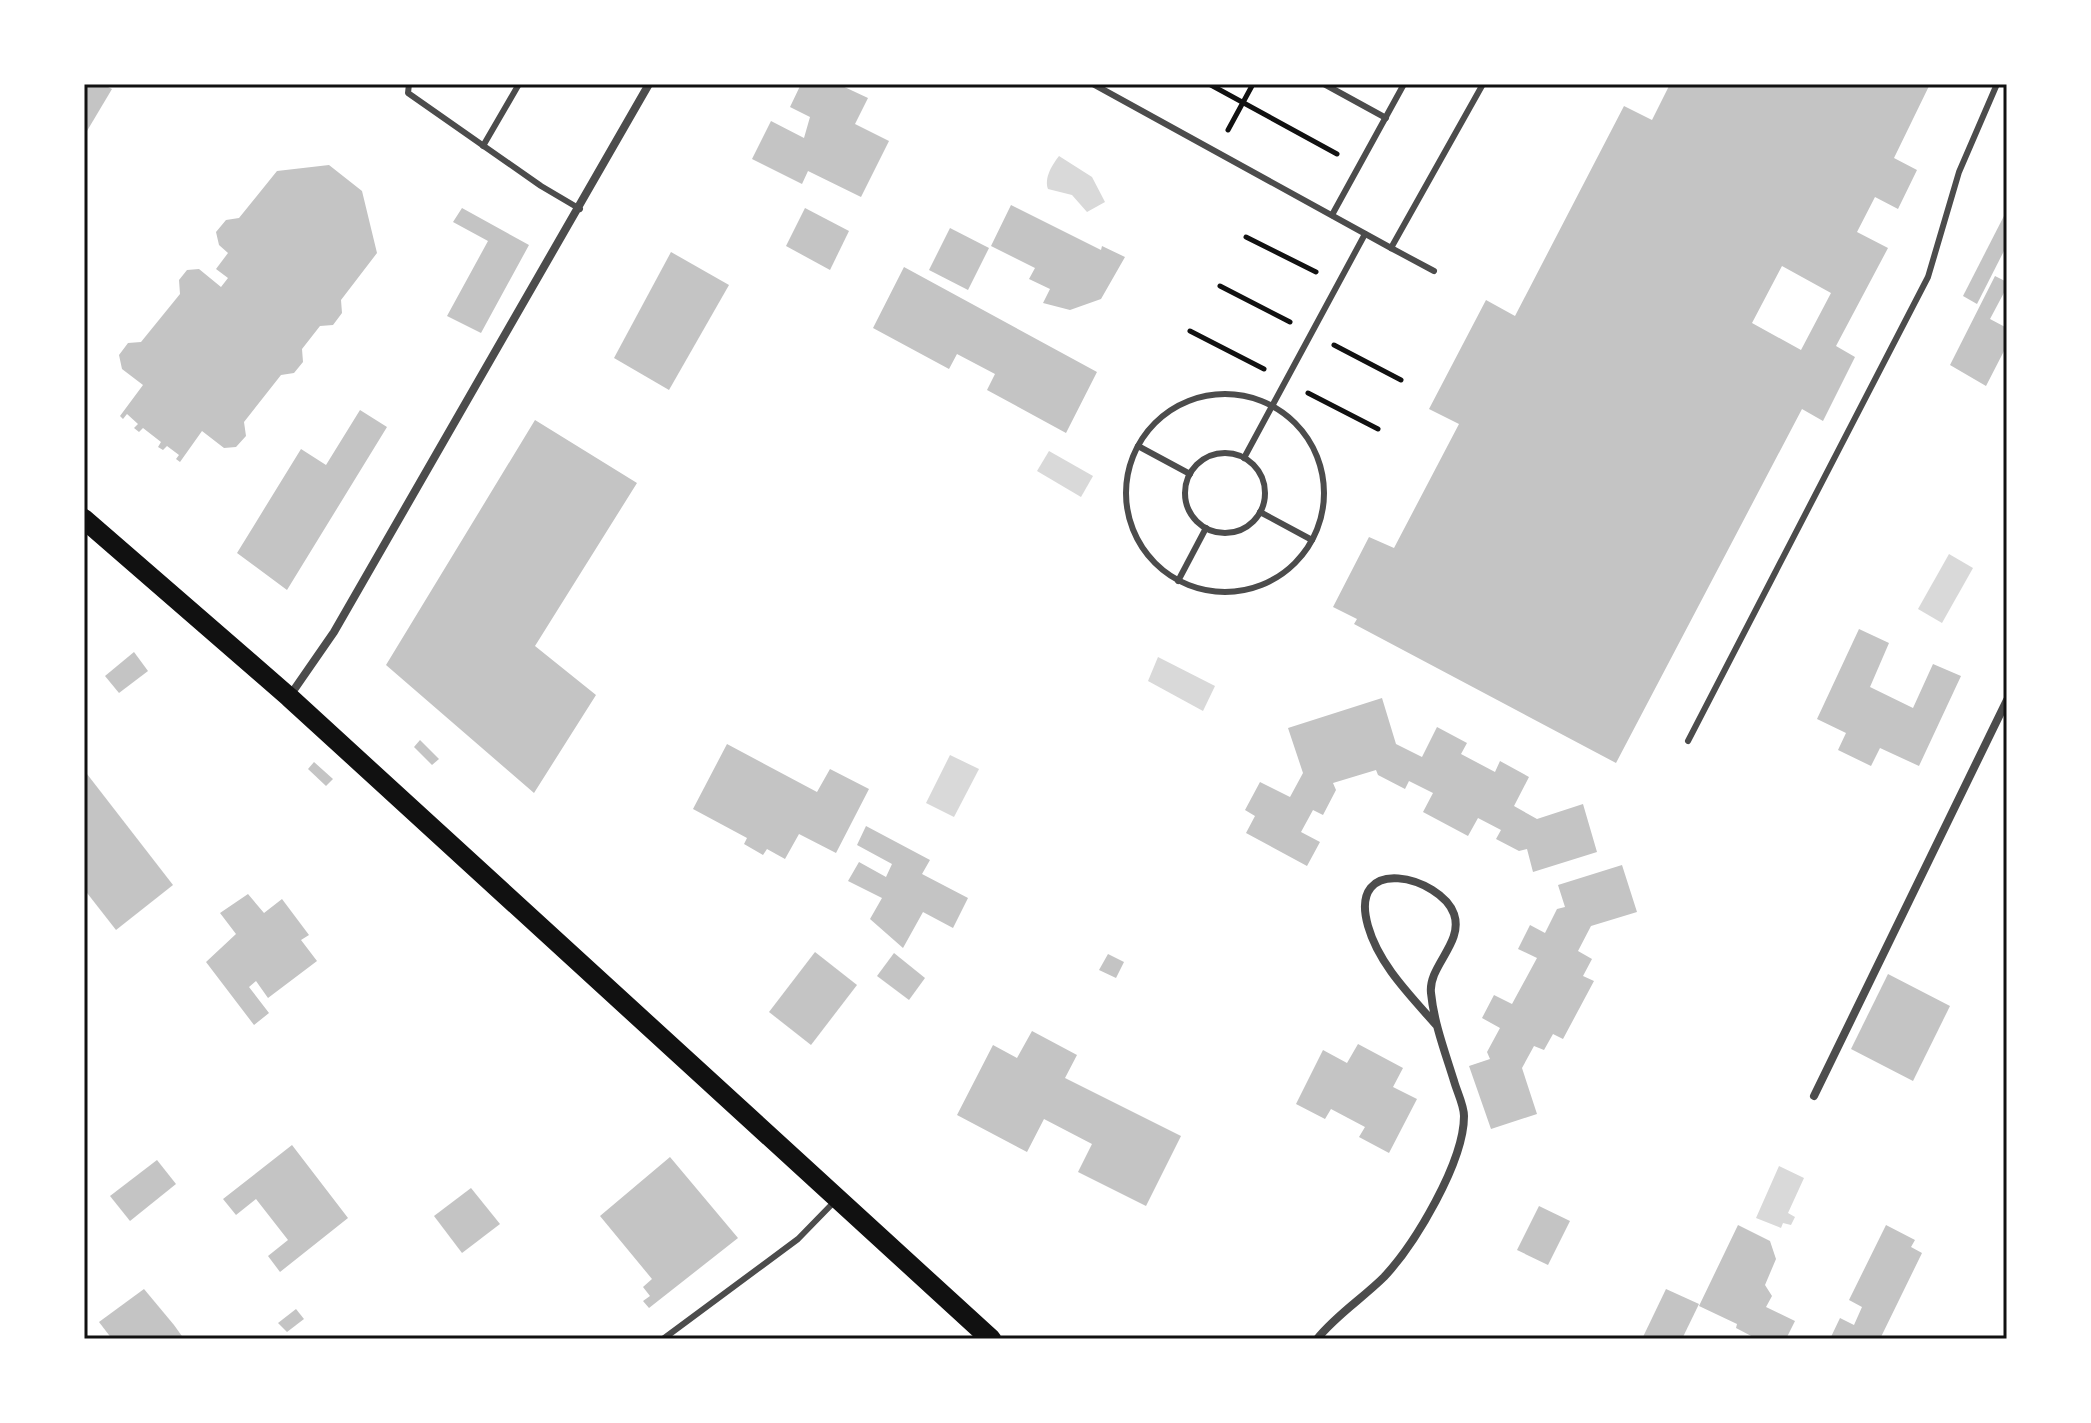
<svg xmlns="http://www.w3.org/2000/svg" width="2091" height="1423" font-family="Figtree,sans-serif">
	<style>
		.water { fill: #d9d9d9 }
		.building { fill: #c4c4c4; fill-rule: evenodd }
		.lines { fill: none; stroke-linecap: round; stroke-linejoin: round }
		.path { stroke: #111; stroke-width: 5 }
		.service { stroke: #4c4c4c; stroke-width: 6 }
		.minor { stroke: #4c4c4c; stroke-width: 8 }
		.primary { stroke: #111; stroke-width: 20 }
		.neatline { fill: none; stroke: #111; stroke-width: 3 }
	</style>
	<rect width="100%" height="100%" fill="#fff"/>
	<g class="water">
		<path d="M 1059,156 L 1092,177 L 1105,202 L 1087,212 L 1072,195 L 1048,189 C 1044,178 1052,165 1059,156 Z"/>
		<path d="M 1049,451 L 1093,476 L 1081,497 L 1037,471 Z"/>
		<path d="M 1949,554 L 1973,568 L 1942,623 L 1918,609 Z"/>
		<path d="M 1158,657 L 1215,686 L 1203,711 L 1148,681 Z"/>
		<path d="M 950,755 L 979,769 L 954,817 L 926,803 Z"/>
		<path d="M 1779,1166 L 1804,1178 L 1788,1213 L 1795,1217 L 1791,1225 L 1783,1223 L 1781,1228 L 1756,1218 Z"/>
	</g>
	<g class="building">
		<path d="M 84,84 L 102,84 L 112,89 L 84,136 Z"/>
		<path d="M 801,84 L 838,84 L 868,98 L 855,124 L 889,141 L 861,197 L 808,171 L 802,184 L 752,159 L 771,121 L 804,138 L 810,117 L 790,107 Z"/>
		<path d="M 1670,84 L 1930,84 L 1894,158 L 1917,170 L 1898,209 L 1875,197 L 1857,232 L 1888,248 L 1836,346 L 1855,357 L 1823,421 L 1802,409 L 1616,763 L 1354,624 L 1357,619 L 1333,607 L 1369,537 L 1394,548 L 1459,424 L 1429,409 L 1486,300 L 1515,316 L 1624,106 L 1652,120 ZM 1782,266 L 1831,293 L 1801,350 L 1752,323 Z"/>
		<path d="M 329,165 L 362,191 L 377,253 L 341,300 L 342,313 L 333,325 L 320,326 L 302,349 L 303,362 L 294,373 L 281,375 L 244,422 L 246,436 L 236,447 L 224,448 L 202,431 L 180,462 L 176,459 L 179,455 L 167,446 L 163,450 L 158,447 L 161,442 L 143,428 L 139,432 L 134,428 L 138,424 L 127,414 L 123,419 L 120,416 L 143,385 L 122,369 L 119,355 L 128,343 L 141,342 L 180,294 L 179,280 L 187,270 L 199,269 L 221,287 L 228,278 L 216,269 L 228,253 L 219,245 L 216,232 L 226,220 L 239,218 L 277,171 Z"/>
		<path d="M 1011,205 L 1101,250 L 1102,246 L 1125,257 L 1101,299 L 1070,310 L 1043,303 L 1050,289 L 1029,279 L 1035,268 L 991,246 Z"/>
		<path d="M 462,208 L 529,245 L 481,333 L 447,316 L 488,241 L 453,222 Z"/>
		<path d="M 805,208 L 849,231 L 830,270 L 786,246 Z"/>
		<path d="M 2007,210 L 2007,245 L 1977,304 L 1963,296 Z"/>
		<path d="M 950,228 L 989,248 L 968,290 L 929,270 Z"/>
		<path d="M 671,252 L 729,285 L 669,390 L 614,358 Z"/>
		<path d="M 904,267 L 1097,372 L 1066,433 L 987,390 L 995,374 L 957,354 L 949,369 L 873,328 Z"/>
		<path d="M 1995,276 L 2007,282 L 2007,287 L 1990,319 L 2007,328 L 2007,353 L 2004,351 L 1986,386 L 1950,365 Z"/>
		<path d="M 360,410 L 387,427 L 287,590 L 237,553 L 301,449 L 326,465 Z"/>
		<path d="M 535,420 L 637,483 L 535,646 L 596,695 L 534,793 L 386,665 Z"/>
		<path d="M 1859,629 L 1889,643 L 1870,687 L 1913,708 L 1933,664 L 1961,676 L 1919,766 L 1880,748 L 1871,766 L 1838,750 L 1846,733 L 1817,719 Z"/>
		<path d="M 134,652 L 148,671 L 119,693 L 105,676 Z"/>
		<path d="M 1382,698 L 1396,744 L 1422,757 L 1437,727 L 1467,743 L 1461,754 L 1495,772 L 1500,761 L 1529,777 L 1514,806 L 1537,819 L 1583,804 L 1597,852 L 1533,872 L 1527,849 L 1519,851 L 1496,839 L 1501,830 L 1478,818 L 1468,836 L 1423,812 L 1433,793 L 1409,781 L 1405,789 L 1378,775 L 1376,770 L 1333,783 L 1336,790 L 1323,815 L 1313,810 L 1301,832 L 1320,842 L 1307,866 L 1246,833 L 1255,816 L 1245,810 L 1260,782 L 1290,797 L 1303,773 L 1288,728 Z"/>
		<path d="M 420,740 L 439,759 L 432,765 L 414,747 Z"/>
		<path d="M 727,744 L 817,792 L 830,769 L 869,789 L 836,853 L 799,834 L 785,859 L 767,849 L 763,855 L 744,844 L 747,838 L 693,809 Z"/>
		<path d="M 314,762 L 333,779 L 326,786 L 308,769 Z"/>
		<path d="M 87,774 L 173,885 L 116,930 L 84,889 L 84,776 Z"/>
		<path d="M 866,826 L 930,860 L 922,874 L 968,898 L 953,928 L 923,912 L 903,948 L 870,919 L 882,898 L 848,881 L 859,862 L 886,877 L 892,864 L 857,845 Z"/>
		<path d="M 1622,865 L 1637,912 L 1591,926 L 1578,951 L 1592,959 L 1583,976 L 1594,981 L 1563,1039 L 1553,1034 L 1544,1050 L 1534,1046 L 1522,1068 L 1537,1114 L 1491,1129 L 1469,1066 L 1490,1059 L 1487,1052 L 1500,1028 L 1482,1018 L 1494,995 L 1512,1004 L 1537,958 L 1518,949 L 1530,925 L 1545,933 L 1557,909 L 1565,907 L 1558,885 Z"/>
		<path d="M 248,894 L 264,913 L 282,899 L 309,935 L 301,940 L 317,961 L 268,998 L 256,981 L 249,987 L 269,1013 L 254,1025 L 206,962 L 236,934 L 220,913 Z"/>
		<path d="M 815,952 L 857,985 L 811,1045 L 769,1012 Z"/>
		<path d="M 894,953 L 925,978 L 909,1000 L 877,976 Z"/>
		<path d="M 1108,954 L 1124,962 L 1116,978 L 1099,970 Z"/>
		<path d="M 1888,974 L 1950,1006 L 1913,1081 L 1851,1049 Z"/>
		<path d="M 1032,1031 L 1077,1055 L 1065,1078 L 1181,1136 L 1146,1206 L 1078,1172 L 1092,1144 L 1044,1119 L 1027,1152 L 957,1115 L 993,1045 L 1017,1058 Z"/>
		<path d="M 1358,1044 L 1403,1068 L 1393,1087 L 1417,1099 L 1389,1153 L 1359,1137 L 1365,1127 L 1331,1109 L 1325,1119 L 1296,1104 L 1323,1050 L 1347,1063 Z"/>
		<path d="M 292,1145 L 348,1218 L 280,1272 L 268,1256 L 288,1240 L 256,1199 L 236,1215 L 223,1199 Z"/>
		<path d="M 670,1157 L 738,1238 L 649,1308 L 643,1301 L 650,1296 L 643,1287 L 652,1279 L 600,1216 Z"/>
		<path d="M 157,1160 L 176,1184 L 130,1221 L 110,1196 Z"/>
		<path d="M 471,1188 L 500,1224 L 462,1253 L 434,1216 Z"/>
		<path d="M 1539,1206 L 1570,1221 L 1548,1265 L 1517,1250 Z"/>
		<path d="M 1738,1225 L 1770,1241 L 1776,1259 L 1765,1285 L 1772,1296 L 1766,1307 L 1795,1321 L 1786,1339 L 1757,1339 L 1736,1328 L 1737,1324 L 1699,1306 Z"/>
		<path d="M 1886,1225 L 1915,1240 L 1911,1247 L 1922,1253 L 1880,1339 L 1830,1339 L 1840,1318 L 1854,1325 L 1862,1307 L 1849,1300 Z"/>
		<path d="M 144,1289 L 174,1325 L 184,1339 L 112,1339 L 99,1322 Z"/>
		<path d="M 1666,1289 L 1699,1304 L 1682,1339 L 1642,1339 Z"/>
		<path d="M 296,1309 L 304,1319 L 287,1332 L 278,1323 Z"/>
	</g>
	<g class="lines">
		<g class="path">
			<path d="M 1209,84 L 1337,154"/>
			<path d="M 1228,130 L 1253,84"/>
			<path d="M 1246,237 L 1316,272"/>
			<path d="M 1220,286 L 1290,322"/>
			<path d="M 1190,331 L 1264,369"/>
			<path d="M 1334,345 L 1401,380"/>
			<path d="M 1308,393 L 1378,429"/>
		</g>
		<g class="service">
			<path d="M 409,84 L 408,93 L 541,186 L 580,209"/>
			<path d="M 1093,84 L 1391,248"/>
			<path d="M 1324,84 L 1386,118"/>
			<path d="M 483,146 L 519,84"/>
			<path d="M 1332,215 L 1404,84"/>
			<path d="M 1434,271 L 1391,248 L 1483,84"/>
			<circle cx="1225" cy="493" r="99"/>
			<path d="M 1138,446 L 1190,474"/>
			<circle cx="1225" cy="493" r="40"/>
			<path d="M 1244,458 L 1365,234"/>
			<path d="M 1260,512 L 1312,540"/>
			<path d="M 1178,581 L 1206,528"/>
			<path d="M 1688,741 L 1928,277 L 1959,172 L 1997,84"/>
			<path d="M 663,1339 L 798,1239 L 836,1200"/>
		</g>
		<g class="minor">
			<path d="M 289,697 L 334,632 L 649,84"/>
			<path d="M 1814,1096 L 2007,700"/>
			<path d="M 1317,1339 C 1336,1315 1363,1298 1384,1277 C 1415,1244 1464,1162 1464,1116 C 1464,1105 1457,1092 1454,1081 C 1445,1052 1434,1023 1431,993 C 1428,966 1464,943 1454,914 C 1441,877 1347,852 1368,926 C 1379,965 1411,996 1437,1026"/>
		</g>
		<path class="primary" d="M 84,519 L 289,697 L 991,1339"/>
	</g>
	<rect width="2091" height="1423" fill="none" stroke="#ffffff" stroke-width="172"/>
	<rect x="86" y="86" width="1919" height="1251" class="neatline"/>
</svg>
